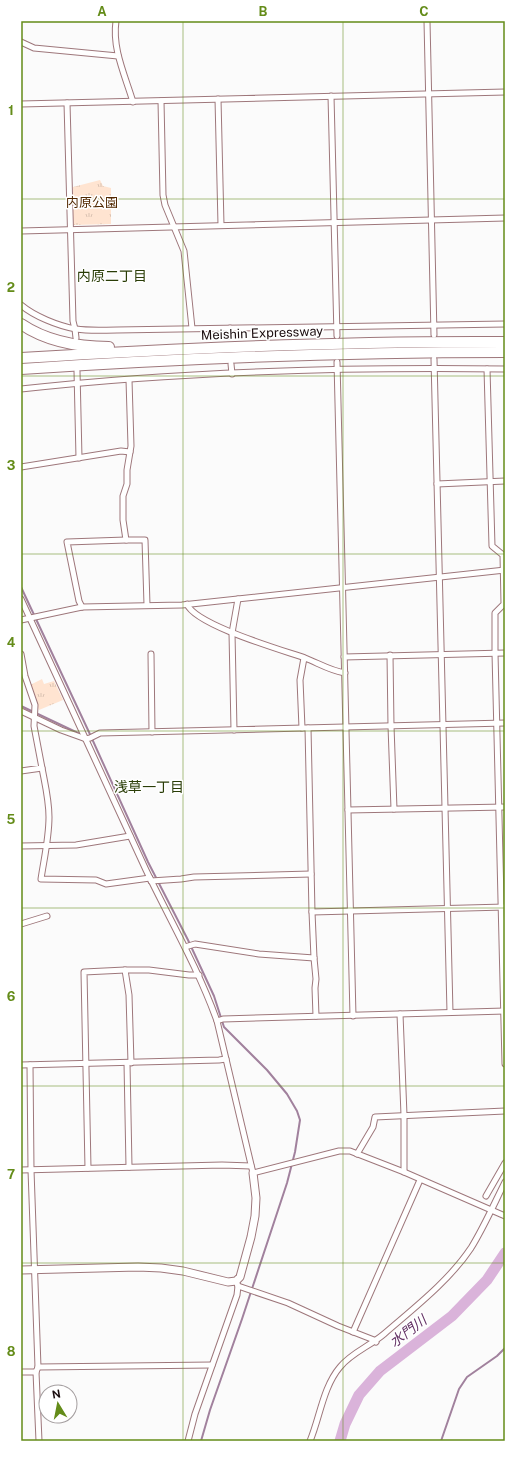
<svg xmlns="http://www.w3.org/2000/svg" width="526" height="1462" font-family="'Public Sans','Noto Sans JP',sans-serif">
	<style>
		.grass { fill: url(#grass-tufts) }
		.lines { fill: none; stroke-linecap: round; stroke-linejoin: round }
		.stream { stroke: #a1819d; stroke-width: 2 }
		.river { stroke: #dab3da; stroke-width: 11 }
		.street-casing { stroke: #9e777b; stroke-width: 7 }
		.secondary-casing { stroke: #9e777b; stroke-width: 9 }
		.highway-casing { stroke: #9e777b; stroke-width: 12 }
		.street { stroke: #fff; stroke-width: 5 }
		.secondary { stroke: #fff; stroke-width: 7 }
		.highway { stroke: #fff; stroke-width: 10 }
		.grid { fill: none; stroke: #648c19; stroke-width: 1; stroke-opacity: 0.55 }
		.labels { text-anchor: middle; dominant-baseline: central; stroke-width: 3; stroke-linejoin: round; paint-order: stroke }
		.park-label { font-size: 13px; fill: #522800; stroke: #fff }
		.street-label { font-size: 13px; fill: #1b0d0f; stroke: #fff }
		.neighbourhood-label { font-size: 14px; fill: #2a3d07; stroke: #fff }
		.water-label { font-size: 14px; font-style: italic; fill: #653467; stroke: #fff }
		.neatline { fill: none; stroke: #648c19; stroke-width: 1.5 }
		.grid-label { font-size: 13px; text-anchor: middle; font-weight: bold; fill: #648c19 }
	</style>
	<defs>
		<pattern id="grass-tufts" width="24" height="20" patternUnits="userSpaceOnUse"><rect width="24" height="20" fill="#ffe4d1"/><path d="M3 7l-1-3M5 7V3M7 7l1-3M15 17l-1-3M17 17v-4M19 17l1-3" fill="none" stroke="#dac2b2"/></pattern>
	</defs>
	<rect width="100%" height="100%" fill="#fbfbfb"/>
	<g class="grass">
		<path d="M 100,180 L 103,186 L 111,188 L 111,224 L 73,225 L 73,187 Z"/>
		<path d="M 42,679 L 44,684 L 54,681 L 63,700 L 39,710 L 30,685 Z"/>
	</g>
	<g class="lines">
		<g class="stream">
			<path d="M 21,587 L 88,730 L 148,862 L 188,940 L 214,996 L 224,1027 L 267,1070 L 287,1094 L 297,1111 L 300,1120 L 295,1152 L 287,1183 L 242,1319 L 210,1410 L 201,1441"/>
			<path d="M 21,706 L 78,733"/>
			<path d="M 441,1441 L 459,1389 L 467,1377 L 497,1356 L 505,1348"/>
		</g>
		<path class="river" d="M 340,1441 L 345,1424 L 359,1395 L 380,1371 L 452,1316 L 487,1280 L 505,1253"/>
		<defs>
			<g id="street">
				<path d="M 116,21 C 112,49 125,75 133,102"/>
				<path d="M 427,21 L 434,335"/>
				<path d="M 21,42 L 34,48 L 118,56"/>
				<path d="M 331,96 L 337,336"/>
				<path d="M 218,99 L 221,225"/>
				<path d="M 161,101 L 163,195 L 165,205 L 184,251 L 192,328"/>
				<path d="M 67,103 L 73,321 L 75,329 L 76,338"/>
				<path d="M 21,104 L 505,92"/>
				<path d="M 21,231 L 505,218"/>
				<path d="M 21,305 C 34,316 58,326 76,329 C 89,331 103,330 117,330 L 505,324"/>
				<path d="M 230,328 L 230,336"/>
				<path d="M 434,359 L 450,1012"/>
				<path d="M 337,362 L 353,1016"/>
				<path d="M 231,364 L 232,374"/>
				<path d="M 487,369 L 492,546 L 503,555 L 504,604 L 495,613 L 495,653 L 505,1064"/>
				<path d="M 77,371 L 79,458"/>
				<path d="M 129,380 L 131,446 L 127,470 L 127,484 L 123,496 L 123,520 L 126,540 L 145,540 L 147,605"/>
				<path d="M 21,389 C 181,371 344,367 505,369"/>
				<path d="M 21,467 L 121,451 L 130,452"/>
				<path d="M 437,484 L 505,481"/>
				<path d="M 21,599 C 63,689 104,780 146,870 C 170,920 198,968 217,1021 L 253,1173 L 339,1151 L 350,1151 L 404,1172 L 505,1216"/>
				<path d="M 187,604 C 195,625 282,650 305,658 C 318,663 331,671 345,673"/>
				<path d="M 82,607 L 79,601 L 67,542 L 126,540"/>
				<path d="M 21,620 L 82,607 L 182,605 L 505,570"/>
				<path d="M 21,654 L 25,676 L 35,705 L 34,726 L 42,768 L 21,771"/>
				<path d="M 151,654 L 152,732"/>
				<path d="M 390,655 L 391,726 L 394,809"/>
				<path d="M 344,657 L 505,653"/>
				<path d="M 21,711 L 61,730 L 86,739 L 90,738 L 100,733 L 505,723"/>
				<path d="M 302,728 L 300,680 L 304,658"/>
				<path d="M 308,728 L 312,912 L 314,958 L 316,979 L 315,988 L 316,1016"/>
				<path d="M 234,730 L 232,633 L 238,599"/>
				<path d="M 42,768 C 45,784 49,800 49,817 C 49,838 44,859 41,879 L 96,880 L 106,884 L 150,878"/>
				<path d="M 348,810 L 505,807"/>
				<path d="M 21,846 L 76,845 L 130,836"/>
				<path d="M 151,881 L 181,879 L 194,877 L 311,874"/>
				<path d="M 312,912 L 505,907"/>
				<path d="M 21,924 L 47,916"/>
				<path d="M 185,947 L 195,944 L 259,954 L 314,958"/>
				<path d="M 400,1014 L 404,1115 L 404,1172"/>
				<path d="M 217,1021 L 223,1019 L 505,1011"/>
				<path d="M 127,1063 L 129,1167"/>
				<path d="M 131,1063 L 129,995 L 125,970 L 149,970 L 189,975 L 199,975"/>
				<path d="M 21,1065 L 219,1060 L 226,1059"/>
				<path d="M 30,1065 L 31,1170 L 38,1367 L 36,1372 L 39,1441"/>
				<path d="M 357,1154 L 373,1127 L 375,1117 L 505,1111"/>
				<path d="M 88,1168 L 84,972 L 125,970"/>
				<path d="M 21,1170 L 222,1165 L 251,1166"/>
				<path d="M 486,1196 L 505,1163"/>
				<path d="M 238,1286 L 288,1303 L 338,1326 L 374,1340 L 376,1342"/>
				<path d="M 353,1332 L 420,1180"/>
				<path d="M 38,1367 L 212,1365"/>
				<path d="M 21,1372 L 36,1372"/>
				<path d="M 188,1441 L 195,1414 L 237,1295 L 238,1286 L 236,1281"/>
				<path d="M 310,1441 C 320,1417 323,1387 340,1367 C 351,1353 370,1346 384,1334 C 414,1308 449,1281 471,1248 C 484,1227 494,1204 505,1182"/>
			</g>
			<path id="secondary" d="M 21,1270 L 138,1267 L 161,1268 L 183,1271 L 228,1282 L 236,1281 L 240,1277 L 251,1237 L 255,1216 L 256,1198 L 253,1173"/>
			<g id="highway">
				<path d="M 21,324 C 46,341 79,347 109,347"/>
				<path d="M 21,358 C 182,348 343,341 505,342"/>
				<path d="M 21,369 C 182,358 343,352 505,352"/>
			</g>
		</defs>
		<use href="#street" class="street-casing"/>
		<use href="#secondary" class="secondary-casing"/>
		<use href="#highway" class="highway-casing"/>
		<use href="#street" class="street"/>
		<use href="#secondary" class="secondary"/>
		<use href="#highway" class="highway"/>
	</g>
	<path class="grid" d="M 183,21 L 183,1441M 343,21 L 343,1441M 21,199 L 505,199M 21,376 L 505,376M 21,554 L 505,554M 21,731 L 505,731M 21,908 L 505,908M 21,1086 L 505,1086M 21,1263 L 505,1263"/>
	<g class="labels">
		<g class="park-label">
			<text x="92" y="202">内原公園</text>
		</g>
		<g class="street-label">
			<text transform="translate(262 333) rotate(-2)">Meishin Expressway</text>
		</g>
		<g class="neighbourhood-label">
			<text x="112" y="276">内原二丁目</text>
			<text x="149" y="787">浅草一丁目</text>
		</g>
		<g class="water-label">
			<text transform="translate(408 1331) rotate(-37)">水門川</text>
		</g>
	</g>
	<rect width="526" height="1462" fill="none" stroke="#ffffff" stroke-width="44"/>
	<g transform="translate(58 1404) rotate(350)"><circle r="19" fill="#ffffff" stroke="#a49e9f"/>
	<path d="M0-3L7 15L0 10L-7 15Z" fill="#648c19"/>
	<text y="-6" font-size="11" font-weight="bold" text-anchor="middle" fill="#1b0d0f">N</text>
	</g>
	<rect x="22" y="22" width="482" height="1418" class="neatline"/>
	<g class="grid-label">
		<text x="102" y="16">A</text>
		<text x="263" y="16">B</text>
		<text x="424" y="16">C</text>
		<text x="11" y="115">1</text>
		<text x="11" y="292">2</text>
		<text x="11" y="470">3</text>
		<text x="11" y="647">4</text>
		<text x="11" y="824">5</text>
		<text x="11" y="1001">6</text>
		<text x="11" y="1179">7</text>
		<text x="11" y="1356">8</text>
	</g>
</svg>
